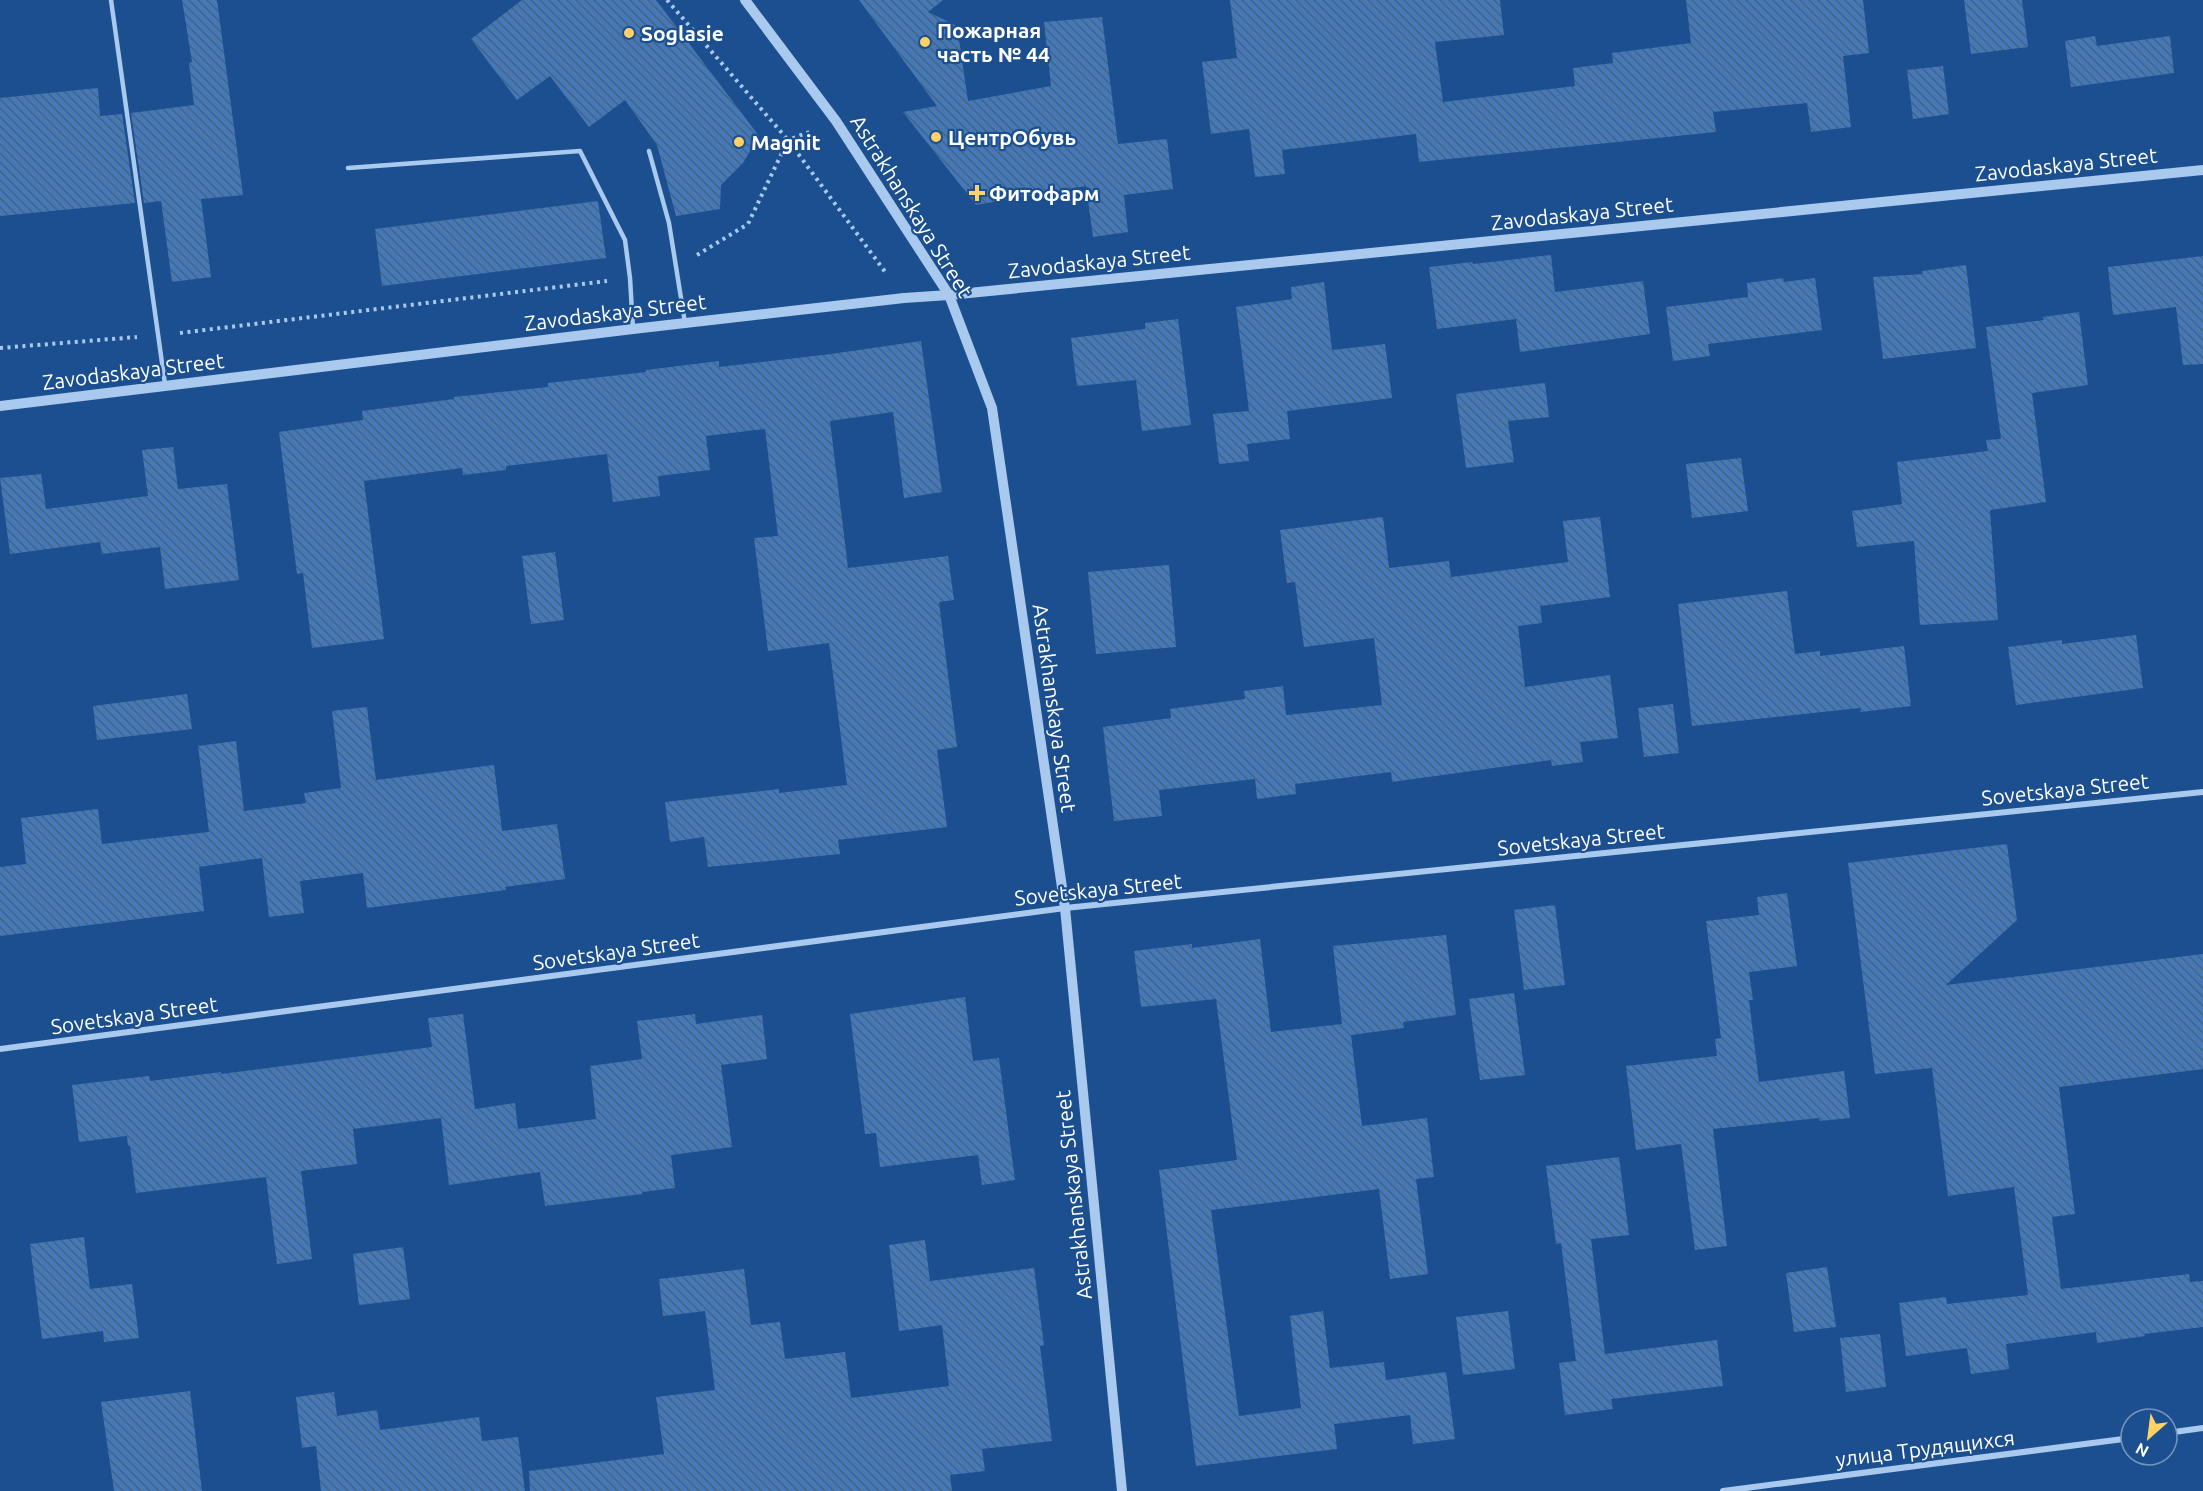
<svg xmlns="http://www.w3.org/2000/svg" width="2203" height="1491" font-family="Ubuntu,sans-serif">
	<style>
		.building { fill: url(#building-back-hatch) }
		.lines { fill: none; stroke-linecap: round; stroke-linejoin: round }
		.path { stroke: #a9c9ee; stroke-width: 4; stroke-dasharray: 3 4.5; stroke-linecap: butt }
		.service { stroke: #a9c9ee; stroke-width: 4.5 }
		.minor { stroke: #a9c9ee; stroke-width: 6 }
		.tertiary { stroke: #a9c9ee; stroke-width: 10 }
		.poi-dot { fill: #ffd166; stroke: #1b4f8f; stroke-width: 2 }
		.labels { text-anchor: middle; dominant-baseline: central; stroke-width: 4.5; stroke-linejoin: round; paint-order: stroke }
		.poi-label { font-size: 21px; font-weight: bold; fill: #fff; stroke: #1b4f8f; text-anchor: start }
		.street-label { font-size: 21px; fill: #fff; stroke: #1b4f8f }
	</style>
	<defs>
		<pattern id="building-back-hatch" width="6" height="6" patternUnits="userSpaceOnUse" patternTransform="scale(1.5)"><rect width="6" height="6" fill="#4478b7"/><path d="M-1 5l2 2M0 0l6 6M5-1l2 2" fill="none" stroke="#486282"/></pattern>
	</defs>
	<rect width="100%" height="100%" fill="#1b4f8f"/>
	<g class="building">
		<path d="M 182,0 L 217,0 L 243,195 L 201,199 L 211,277 L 172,282 L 161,201 L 144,203 L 131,113 L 194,105 L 189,63 L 192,62 Z"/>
		<path d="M 522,0 L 656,0 L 759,136 L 743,163 L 721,185 L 720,209 L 676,216 L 657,145 L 625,100 L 589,127 L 550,76 L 517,100 L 471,39 Z"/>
		<path d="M 859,0 L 943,0 L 928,12 L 957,26 L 968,101 L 1051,86 L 1044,22 L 1102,17 L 1118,144 L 1167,139 L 1173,189 L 1124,195 L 1128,232 L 1093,237 L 1086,186 L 976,205 L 903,112 L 937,106 Z"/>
		<path d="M 1230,0 L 1500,0 L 1504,35 L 1435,42 L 1443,102 L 1575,86 L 1573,68 L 1613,63 L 1612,53 L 1691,43 L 1686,0 L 1863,0 L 1869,53 L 1843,56 L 1851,127 L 1811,132 L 1807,103 L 1713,112 L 1716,132 L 1419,162 L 1416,134 L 1282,150 L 1285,174 L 1255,177 L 1249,129 L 1211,134 L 1202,62 L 1237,58 Z"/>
		<path d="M 1964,0 L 2022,0 L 2028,47 L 1971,54 Z"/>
		<path d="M 2095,36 L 2097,46 L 2170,36 L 2174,73 L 2071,87 L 2065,41 Z"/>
		<path d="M 1943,66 L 1949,114 L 1913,119 L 1907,70 Z"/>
		<path d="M 98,88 L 100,116 L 122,114 L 135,203 L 0,216 L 0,98 Z"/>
		<path d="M 598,201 L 606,258 L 382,286 L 375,229 Z"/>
		<path d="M 1551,255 L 1555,292 L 1643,281 L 1650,334 L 1520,352 L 1516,319 L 1437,329 L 1429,267 L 1472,262 L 1473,264 Z"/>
		<path d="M 2203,256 L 2203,364 L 2183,365 L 2176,307 L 2113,315 L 2108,267 Z"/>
		<path d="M 1966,265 L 1976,348 L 1883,359 L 1873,277 L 1923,274 L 1922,271 Z"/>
		<path d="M 1783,278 L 1784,282 L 1815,278 L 1822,330 L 1708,344 L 1710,356 L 1673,361 L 1666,307 L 1748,297 L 1747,283 Z"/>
		<path d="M 1324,282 L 1332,350 L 1385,344 L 1392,398 L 1287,411 L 1290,439 L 1247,444 L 1249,461 L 1219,464 L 1213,414 L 1249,411 L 1236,307 L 1292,299 L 1291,287 Z"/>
		<path d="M 2079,312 L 2088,385 L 2032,393 L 2046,502 L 1990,510 L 1998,620 L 1920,625 L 1914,541 L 1857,547 L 1852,511 L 1902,504 L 1897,462 L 1988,451 L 1986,440 L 2001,439 L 1986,327 L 2044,320 L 2043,317 Z"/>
		<path d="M 1178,319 L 1191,425 L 1142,431 L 1136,380 L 1077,386 L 1071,338 L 1145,329 L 1145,323 Z"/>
		<path d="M 921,341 L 942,492 L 904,498 L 893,412 L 830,421 L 848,568 L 948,556 L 954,600 L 939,602 L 957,747 L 937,750 L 947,827 L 838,840 L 840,854 L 708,867 L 704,837 L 670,842 L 665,802 L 779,789 L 779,793 L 847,785 L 829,643 L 768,651 L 754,538 L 778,536 L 765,429 L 706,436 L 710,470 L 658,476 L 660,496 L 613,502 L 607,454 L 506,466 L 506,470 L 463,475 L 462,468 L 364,481 L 384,639 L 312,648 L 303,573 L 297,574 L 279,432 L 363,420 L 362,411 L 454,399 L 454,397 L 548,387 L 548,383 L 646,372 L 646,370 L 719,361 L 719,367 L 831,354 Z"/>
		<path d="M 1545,383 L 1549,417 L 1508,421 L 1514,462 L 1466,468 L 1456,394 Z"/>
		<path d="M 173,447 L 178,489 L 227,484 L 239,580 L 165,589 L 160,547 L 102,554 L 100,542 L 10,554 L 0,478 L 41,474 L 46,509 L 148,496 L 142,450 Z"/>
		<path d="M 1741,458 L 1748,511 L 1692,518 L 1686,464 Z"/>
		<path d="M 1383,517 L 1389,568 L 1449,561 L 1451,577 L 1568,562 L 1563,521 L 1600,517 L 1610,597 L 1540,606 L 1542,623 L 1518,626 L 1525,687 L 1610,675 L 1618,738 L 1580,742 L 1583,762 L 1552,766 L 1551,760 L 1392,782 L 1391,772 L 1295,784 L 1296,794 L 1257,799 L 1255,779 L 1159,790 L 1162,816 L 1114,821 L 1103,727 L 1171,718 L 1170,709 L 1245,699 L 1244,691 L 1283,686 L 1286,715 L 1382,705 L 1374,638 L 1304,647 L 1295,582 L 1287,583 L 1280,530 Z"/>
		<path d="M 555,552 L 564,620 L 531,624 L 522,556 Z"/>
		<path d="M 1169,565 L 1176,647 L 1096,654 L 1088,572 Z"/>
		<path d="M 1787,591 L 1795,654 L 1820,651 L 1820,656 L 1904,646 L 1911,706 L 1861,712 L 1860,708 L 1692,726 L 1678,604 Z"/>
		<path d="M 2136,635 L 2143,688 L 2016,705 L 2008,647 L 2062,640 L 2062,644 Z"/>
		<path d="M 187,694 L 192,729 L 97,740 L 93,706 Z"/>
		<path d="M 1673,704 L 1679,753 L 1644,757 L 1638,708 Z"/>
		<path d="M 367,707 L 376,780 L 494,765 L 502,831 L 557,824 L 565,879 L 505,887 L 506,890 L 367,908 L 363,873 L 300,881 L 304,913 L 269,917 L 262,858 L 199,867 L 204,911 L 0,936 L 0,867 L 26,864 L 21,818 L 98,809 L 102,844 L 209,832 L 198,746 L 236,741 L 244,811 L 306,803 L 304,793 L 341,788 L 332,711 Z"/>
		<path d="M 2007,844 L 2017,920 L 1946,985 L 2203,954 L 2203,1069 L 2059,1087 L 2075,1214 L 2052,1217 L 2061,1289 L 2189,1274 L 2190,1282 L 2203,1281 L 2203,1327 L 2144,1334 L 2145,1336 L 2097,1343 L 2096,1332 L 2006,1344 L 2009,1369 L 1971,1374 L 1967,1348 L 1906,1356 L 1899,1303 L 1946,1297 L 1947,1304 L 2028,1295 L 2014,1187 L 1948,1196 L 1932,1068 L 1875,1074 L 1848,863 Z"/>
		<path d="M 1787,893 L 1797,966 L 1749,972 L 1753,1000 L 1749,1000 L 1759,1082 L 1844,1071 L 1850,1118 L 1820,1121 L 1819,1118 L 1713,1129 L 1727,1246 L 1695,1250 L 1681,1144 L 1636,1150 L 1626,1066 L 1717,1056 L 1715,1039 L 1721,1038 L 1706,921 L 1759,915 L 1757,897 Z"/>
		<path d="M 1555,905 L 1565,985 L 1524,990 L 1514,910 Z"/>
		<path d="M 1446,935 L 1456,1015 L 1403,1022 L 1404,1028 L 1351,1035 L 1362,1126 L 1427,1118 L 1434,1177 L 1416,1179 L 1428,1274 L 1390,1279 L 1379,1189 L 1211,1210 L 1239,1416 L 1301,1408 L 1290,1316 L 1323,1311 L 1330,1368 L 1384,1362 L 1386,1380 L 1446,1372 L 1455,1439 L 1413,1444 L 1410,1415 L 1334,1424 L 1337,1449 L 1196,1466 L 1159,1170 L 1237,1160 L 1216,999 L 1141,1007 L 1134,951 L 1192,944 L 1192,948 L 1260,939 L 1271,1032 L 1342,1024 L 1333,946 Z"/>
		<path d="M 1514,993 L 1525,1075 L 1480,1080 L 1469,999 Z"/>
		<path d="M 965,997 L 973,1061 L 999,1058 L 1015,1180 L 982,1185 L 978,1155 L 880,1167 L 876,1133 L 865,1134 L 850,1014 Z"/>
		<path d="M 463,1014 L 475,1109 L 515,1103 L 518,1129 L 596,1119 L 590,1066 L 642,1059 L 637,1021 L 695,1014 L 696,1024 L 762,1015 L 767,1059 L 721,1065 L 732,1147 L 671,1155 L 675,1188 L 642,1192 L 642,1194 L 545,1206 L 540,1172 L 449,1185 L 441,1118 L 353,1129 L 357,1164 L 301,1171 L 312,1259 L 277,1264 L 266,1177 L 136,1193 L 130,1146 L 128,1146 L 127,1136 L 79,1142 L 72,1085 L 149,1076 L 150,1081 L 221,1072 L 221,1074 L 432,1047 L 428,1018 Z"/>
		<path d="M 1619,1157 L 1629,1235 L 1591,1239 L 1605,1354 L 1717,1340 L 1723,1386 L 1611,1399 L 1613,1409 L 1565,1415 L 1559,1363 L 1576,1361 L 1561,1243 L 1556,1244 L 1546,1166 Z"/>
		<path d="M 84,1237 L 90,1289 L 132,1284 L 139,1338 L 104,1342 L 103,1331 L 42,1339 L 30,1244 Z"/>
		<path d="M 925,1240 L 930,1281 L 1034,1268 L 1044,1345 L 1040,1346 L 1052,1441 L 982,1449 L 985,1471 L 950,1475 L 952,1491 L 530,1491 L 529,1471 L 664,1454 L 656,1397 L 715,1390 L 705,1311 L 663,1316 L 659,1279 L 744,1269 L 751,1325 L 780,1322 L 785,1359 L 845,1352 L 851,1398 L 949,1386 L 942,1325 L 899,1331 L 889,1245 Z"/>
		<path d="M 403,1247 L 410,1299 L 359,1305 L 353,1254 Z"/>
		<path d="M 1827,1267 L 1836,1327 L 1794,1332 L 1786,1273 Z"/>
		<path d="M 1508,1311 L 1515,1369 L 1463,1375 L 1456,1317 Z"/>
		<path d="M 1880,1334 L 1886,1387 L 1846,1392 L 1840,1338 Z"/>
		<path d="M 190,1391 L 202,1491 L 114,1491 L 101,1402 Z"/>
		<path d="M 334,1392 L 337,1416 L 377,1410 L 380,1430 L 479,1417 L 482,1441 L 518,1437 L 525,1491 L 321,1491 L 316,1446 L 302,1448 L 296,1397 Z"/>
	</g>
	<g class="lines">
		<g class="path">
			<path d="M 667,0 L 788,140 L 886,273"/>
			<path d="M 697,255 L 748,224 L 788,140 L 812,131"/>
			<path d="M 180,333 L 607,281"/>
			<path d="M 0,348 L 137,337"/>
		</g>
		<g class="service">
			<path d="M 111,0 L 165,384"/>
			<path d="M 649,151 L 669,223 L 685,323"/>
			<path d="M 348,168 L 580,151 L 625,240 L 630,278 L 633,329"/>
		</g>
		<g class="minor">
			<path d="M 0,1049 L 1065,908 L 2203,792"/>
			<path d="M 2167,1433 L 2203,1428"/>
			<path d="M 1723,1491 L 2131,1438"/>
		</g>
		<g class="tertiary">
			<path d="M 745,0 L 836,121 L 949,295 L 992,408 L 1065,908 L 1122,1491"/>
			<path d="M 0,406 L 633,329 L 904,298 L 949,295 L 2203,170"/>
		</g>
	</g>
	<g class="poi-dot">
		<circle cx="629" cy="33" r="6"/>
		<circle cx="925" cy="42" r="6"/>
		<circle cx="936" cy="137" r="6"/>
		<circle cx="739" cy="142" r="6"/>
		<path d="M974 184h6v6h6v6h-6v6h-6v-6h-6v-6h6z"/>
	</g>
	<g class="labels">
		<g class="poi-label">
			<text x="937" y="30">Пожарная<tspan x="937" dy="24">часть № 44</tspan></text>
			<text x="641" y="33">Soglasie</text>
			<text x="948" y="137">ЦентрОбувь</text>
			<text x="751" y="142">Magnit</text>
			<text x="989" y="193">Фитофарм</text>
		</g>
		<g class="street-label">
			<text transform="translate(2066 164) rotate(-6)">Zavodaskaya Street</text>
			<text transform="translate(912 206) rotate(58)">Astrakhanskaya Street</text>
			<text transform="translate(1582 213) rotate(-6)">Zavodaskaya Street</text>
			<text transform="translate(1099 261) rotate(-6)">Zavodaskaya Street</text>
			<text transform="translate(615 312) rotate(-7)">Zavodaskaya Street</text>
			<text transform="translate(133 371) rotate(-7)">Zavodaskaya Street</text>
			<text transform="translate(1055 708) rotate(82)">Astrakhanskaya Street</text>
			<text transform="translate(2065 789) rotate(-6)">Sovetskaya Street</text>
			<text transform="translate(1581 839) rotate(-6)">Sovetskaya Street</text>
			<text transform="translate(1098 889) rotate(-6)">Sovetskaya Street</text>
			<text transform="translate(616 951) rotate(-8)">Sovetskaya Street</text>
			<text transform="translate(134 1015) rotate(-8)">Sovetskaya Street</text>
			<text transform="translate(1073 1195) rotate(-96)">Astrakhanskaya Street</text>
			<text transform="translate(1925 1448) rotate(-7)">улица Трудящихся</text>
		</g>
	</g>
	<g transform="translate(2149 1437) rotate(208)"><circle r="28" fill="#1b4f8f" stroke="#7695bc" stroke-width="1.5"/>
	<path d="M0-4.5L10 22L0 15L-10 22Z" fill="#ffd166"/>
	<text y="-9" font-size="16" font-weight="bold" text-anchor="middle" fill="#ffffff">N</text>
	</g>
</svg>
